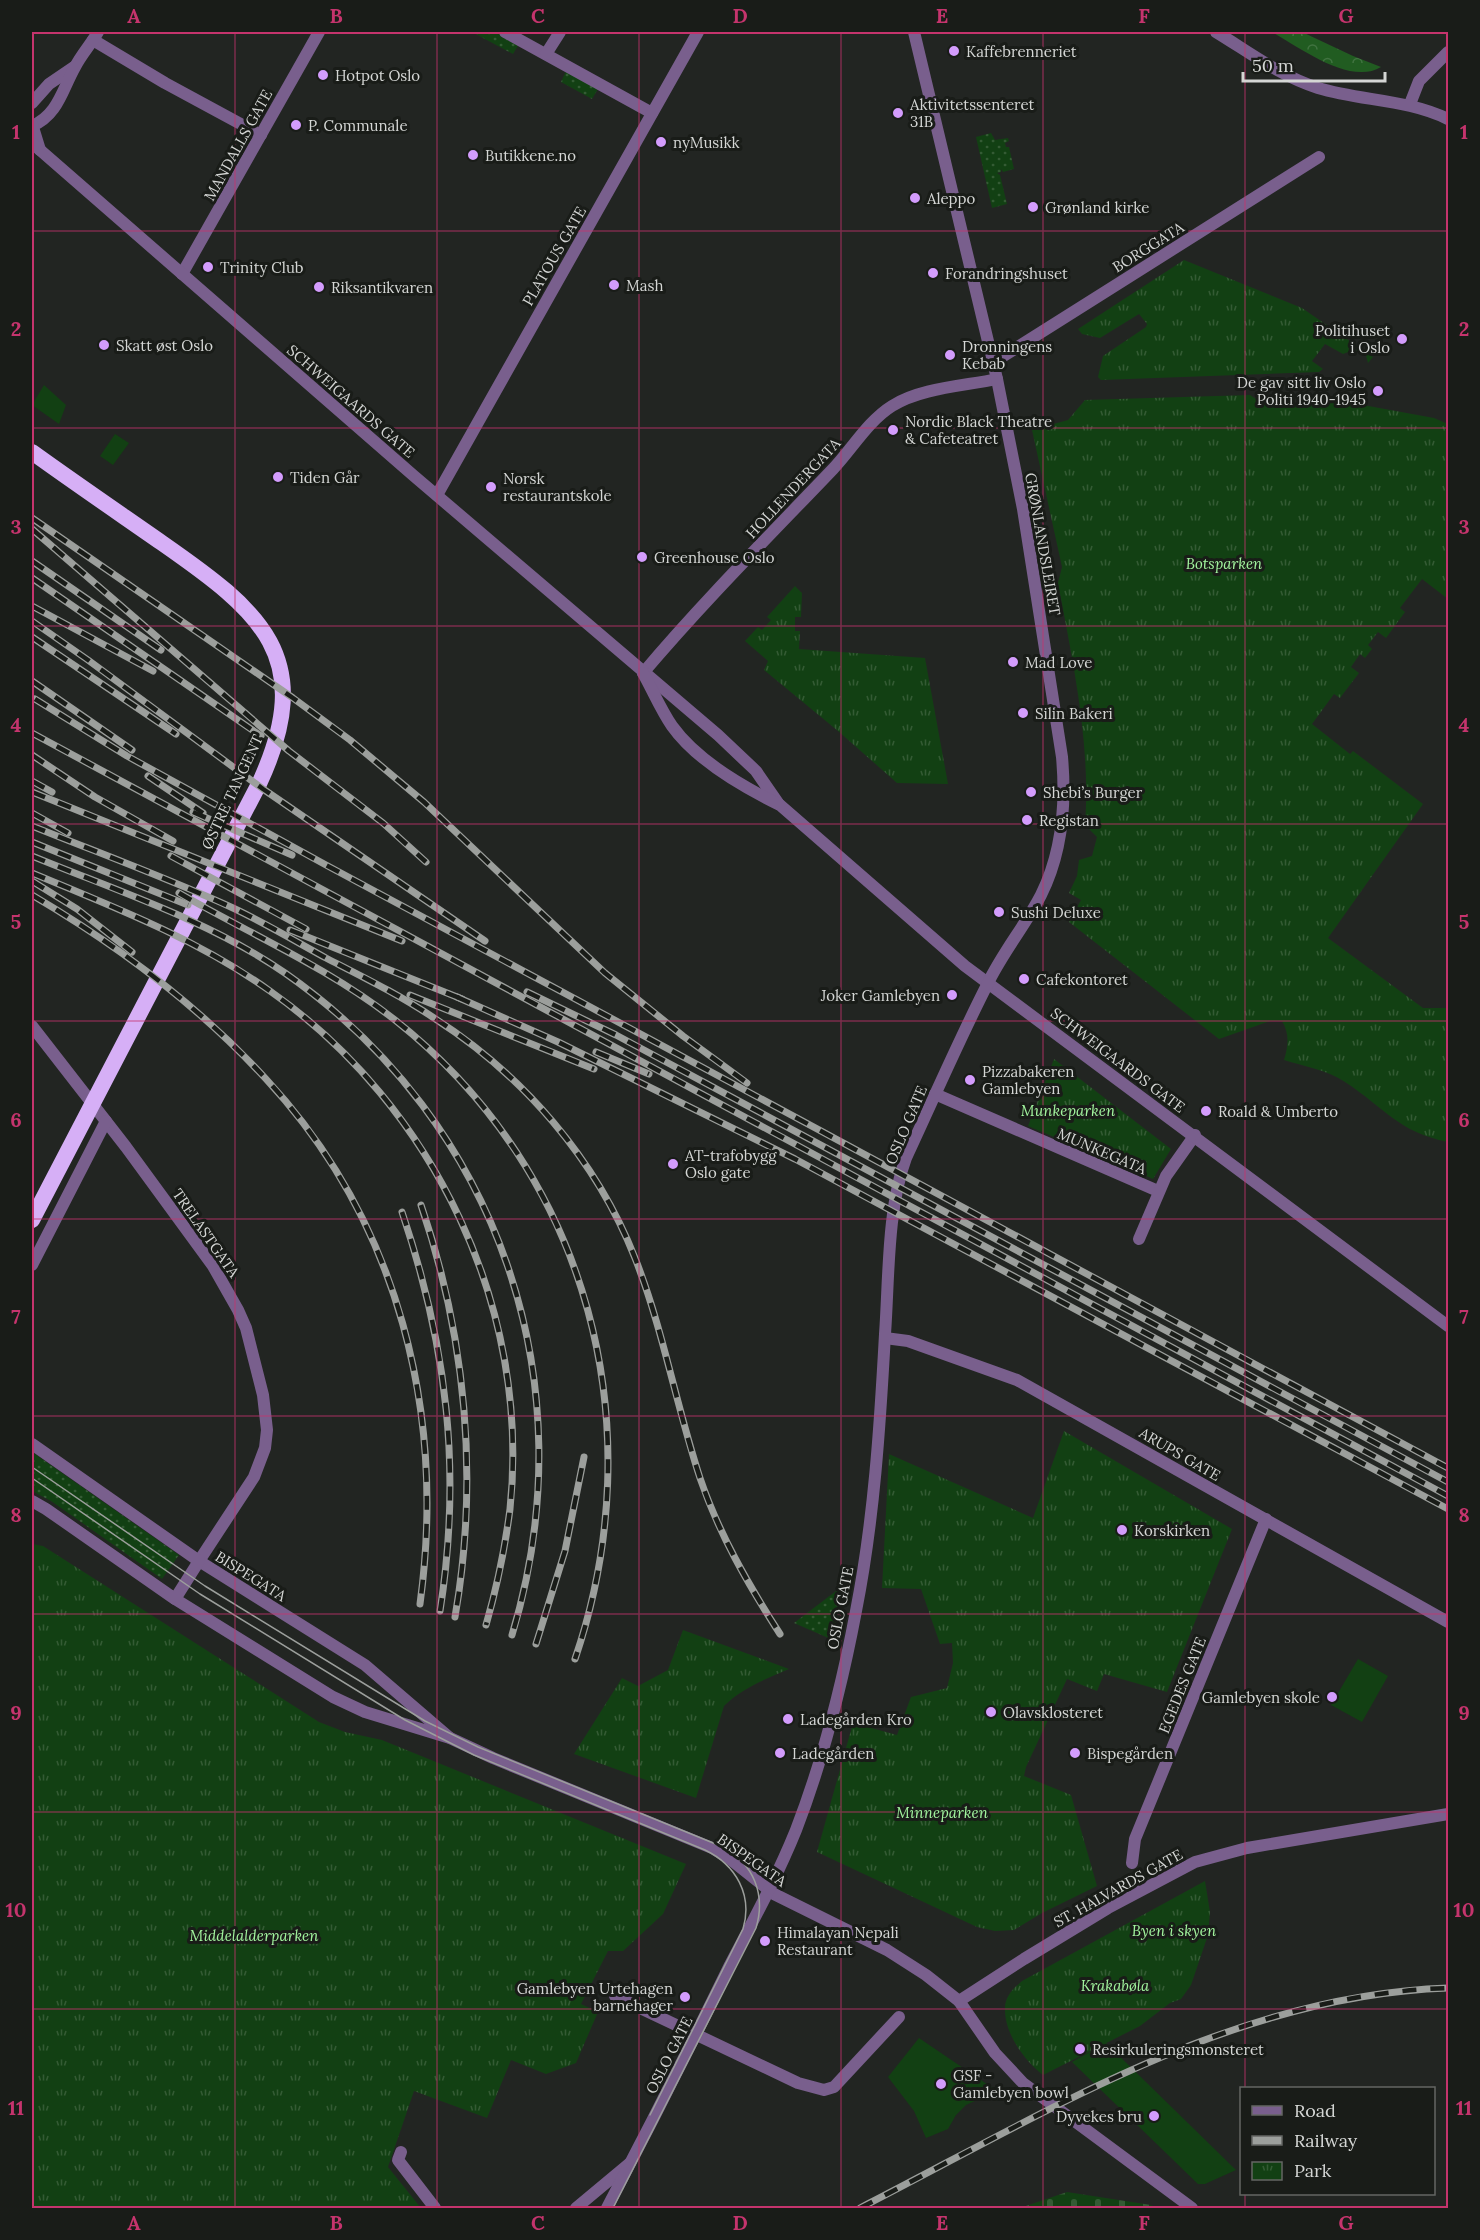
<svg xmlns="http://www.w3.org/2000/svg" width="1480" height="2240" font-family="Lora,serif">
	<style>
		.grass { fill: url(#grass-dots) }
		.forest { fill: url(#forest-crowns) }
		.cemetery { fill: url(#cemetery-stones) }
		.park { fill: url(#park-tufts) }
		.garden { fill: #124013 }
		.lines { fill: none; stroke-linecap: round; stroke-linejoin: round }
		.minor { stroke: #795f8d; stroke-width: 12 }
		.tertiary { stroke: #795f8d; stroke-width: 12 }
		.trunk { stroke: #d6aff6; stroke-width: 16 }
		.tram { stroke: #9c9f9c; stroke-width: 1.5 }
		.rail-casing { stroke: #9c9f9c; stroke-width: 7 }
		.rail { stroke: #191c18; stroke-width: 4.5; stroke-dasharray: 14; stroke-linecap: butt }
		.grid { fill: none; stroke: #c5346d; stroke-width: 1.5; stroke-opacity: 0.55 }
		.poi-dot { fill: #d39cfc; stroke: #191c18; stroke-width: 2 }
		.labels { text-anchor: middle; dominant-baseline: central; stroke-width: 6; stroke-linejoin: round; paint-order: stroke }
		.poi-label { font-size: 15px; fill: #d4d6d4; stroke: #191c18; text-anchor: start }
		.street-label { font-size: 15px; fill: #d4d6d4; stroke: #191c18 }
		.park-label { font-size: 15px; font-style: italic; fill: #a2f49e; stroke: #191c18 }
		.neatline { fill: none; stroke: #c5346d; stroke-width: 2 }
		.grid-label { font-size: 20px; text-anchor: middle; font-weight: bold; fill: #c5346d }
	</style>
	<defs>
		<pattern id="grass-dots" width="8" height="8" patternUnits="userSpaceOnUse" patternTransform="scale(1.5)"><rect width="8" height="8" fill="#124013"/><path d="M2 2h.1M6 6h.1" fill="none" stroke="#345b34" stroke-width="1.8" stroke-linecap="round"/></pattern>
		<pattern id="forest-crowns" width="20" height="18" patternUnits="userSpaceOnUse" patternTransform="scale(1.5)"><rect width="20" height="18" fill="#215c21"/><path d="M2 6a3 3 0 1 1 6 0M12 15a3 3 0 1 1 6 0" fill="none" stroke="#407340"/></pattern>
		<pattern id="cemetery-stones" width="16" height="16" patternUnits="userSpaceOnUse" patternTransform="scale(1.5)"><rect width="16" height="16" fill="#124013"/><path d="M2 7V4a2 2 0 0 1 4 0v3zM10 15v-3a2 2 0 0 1 4 0v3z" fill="#345b34"/></pattern>
		<pattern id="park-tufts" width="24" height="20" patternUnits="userSpaceOnUse" patternTransform="scale(1.5)"><rect width="24" height="20" fill="#124013"/><path d="M3 7l-1-3M5 7V3M7 7l1-3M15 17l-1-3M17 17v-4M19 17l1-3" fill="none" stroke="#345b34"/></pattern>
	</defs>
	<rect width="100%" height="100%" fill="#222522"/>
	<g class="grass">
		<path d="M 472,32 L 496,32 L 519,44 L 513,54 Z"/>
		<path d="M 566,71 L 598,89 L 592,99 L 561,82 Z"/>
		<path d="M 991,133 L 995,140 L 1008,138 L 1009,141 L 1005,143 L 1006,147 L 1009,147 L 1014,169 L 1003,172 L 1001,169 L 1001,172 L 997,173 L 1000,175 L 1007,204 L 992,208 L 976,137 Z"/>
		<path d="M 32,1452 L 179,1555 L 162,1579 L 51,1501 L 32,1491 Z"/>
		<path d="M 840,1588 L 833,1640 L 794,1623 Z"/>
	</g>
	<path class="forest" d="M 1272,32 L 1302,32 L 1353,56 L 1381,67 C 1350,86 1299,47 1272,32 Z"/>
	<path class="cemetery" d="M 1067,2192 L 1151,2205 L 1156,2208 L 1020,2208 Z"/>
	<g class="park">
		<path d="M 1184,260 L 1302,308 L 1373,357 L 1368,363 L 1365,352 L 1351,351 L 1343,354 L 1325,344 L 1312,361 L 1323,369 L 1319,372 L 1101,380 L 1098,377 L 1103,356 L 1146,327 L 1147,324 L 1139,314 L 1100,338 L 1082,334 L 1078,329 Z"/>
		<path d="M 1250,395 L 1265,405 L 1314,404 L 1315,400 L 1346,399 L 1363,405 L 1434,418 L 1448,424 L 1448,599 L 1422,579 L 1400,608 L 1405,612 L 1386,638 L 1378,632 L 1368,645 L 1372,649 L 1365,658 L 1360,654 L 1351,667 L 1359,673 L 1340,698 L 1334,694 L 1312,724 L 1350,754 L 1353,751 L 1423,804 L 1328,938 L 1423,1008 L 1448,1008 L 1448,1142 C 1398,1132 1385,1108 1345,1082 C 1327,1070 1303,1066 1284,1060 C 1288,1046 1290,1035 1282,1021 L 1270,1021 L 1219,1039 L 1069,922 L 1081,900 L 1069,893 L 1077,876 L 1079,860 L 1092,856 L 1097,837 L 1085,825 C 1091,744 1073,663 1058,583 L 1062,567 L 1032,430 L 1068,420 L 1085,400 Z"/>
		<path d="M 795,586 L 802,593 L 801,617 L 795,617 L 795,631 L 800,631 L 799,649 L 925,658 L 948,784 L 897,783 L 838,731 L 764,670 L 768,661 L 745,641 L 758,627 L 762,630 L 771,620 L 767,617 Z"/>
		<path d="M 1054,1059 L 1171,1149 L 1153,1179 L 1028,1126 Z"/>
		<path d="M 1064,1431 L 1232,1529 L 1167,1692 L 1104,1674 L 1097,1691 L 1067,1679 L 1026,1767 L 1024,1776 L 1071,1795 L 1097,1886 L 1042,1913 L 1014,1930 L 995,1931 L 977,1927 L 817,1852 L 853,1723 L 897,1735 L 911,1697 L 947,1688 L 953,1663 L 952,1643 L 940,1644 L 921,1589 L 882,1588 L 889,1454 L 1033,1518 Z"/>
		<path d="M 32,1544 L 43,1546 L 319,1722 L 345,1732 L 382,1740 L 686,1864 L 663,1914 L 623,1951 L 608,1951 L 581,2004 L 598,2012 L 576,2063 L 546,2074 L 511,2060 L 487,2118 L 414,2091 L 388,2167 L 421,2208 L 32,2208 Z"/>
		<path d="M 683,1630 L 789,1669 C 766,1679 742,1688 724,1706 L 696,1798 L 574,1754 L 622,1678 L 638,1686 L 668,1670 Z"/>
		<path d="M 1205,1881 L 1210,1912 L 1208,1935 L 1191,1985 L 1181,1999 L 1170,2003 L 1140,2026 L 1043,2075 C 1024,2060 1004,2033 1005,2008 C 1005,1996 1014,1988 1022,1981 Z"/>
	</g>
	<g class="garden">
		<path d="M 44,385 L 66,405 L 59,424 L 32,405 Z"/>
		<path d="M 115,434 L 129,443 L 113,465 L 100,456 Z"/>
		<path d="M 1358,1659 L 1388,1676 L 1362,1722 L 1331,1705 Z"/>
		<path d="M 919,2038 L 997,2091 L 966,2105 L 956,2115 L 948,2129 L 926,2138 L 914,2111 L 888,2077 Z"/>
		<path d="M 1106,2043 L 1236,2170 L 1205,2184 L 1198,2184 L 1072,2062 Z"/>
	</g>
	<g class="lines">
		<g class="minor">
			<path d="M 505,32 L 652,113"/>
			<path d="M 93,40 L 165,83 L 261,135"/>
			<path d="M 546,54 L 560,32"/>
			<path d="M 32,103 L 49,84 L 74,67"/>
			<path d="M 1410,104 L 1419,81 L 1448,52"/>
			<path d="M 32,126 C 58,115 62,90 75,67 C 81,55 91,44 98,32"/>
			<path d="M 182,274 L 319,32"/>
			<path d="M 994,362 L 1319,157"/>
			<path d="M 437,495 L 698,32"/>
			<path d="M 643,673 C 703,602 769,536 833,469 C 852,449 868,421 892,406 C 920,388 964,386 997,379"/>
			<path d="M 32,1026 L 126,1147 L 213,1266 L 238,1310 L 246,1328 L 263,1395 L 267,1430 L 265,1448 L 254,1477 L 199,1561 L 365,1665 L 450,1738"/>
			<path d="M 935,1094 L 1158,1191"/>
			<path d="M 1139,1239 L 1166,1176 L 1195,1135"/>
			<path d="M 32,1265 L 106,1121"/>
			<path d="M 885,1338 L 908,1341 L 1017,1380 L 1448,1622"/>
			<path d="M 175,1599 L 333,1697 L 365,1712 L 450,1738 L 493,1758 L 712,1848 L 730,1859 L 774,1894 L 887,1950 L 926,1975 L 959,2001"/>
			<path d="M 1132,1863 L 1135,1839 L 1266,1519"/>
			<path d="M 615,1996 L 798,2083 L 824,2090 L 834,2087 L 899,2017"/>
			<path d="M 401,2152 L 398,2160 L 435,2208"/>
			<path d="M 576,2208 L 630,2163"/>
		</g>
		<g class="tertiary">
			<path d="M 1216,32 C 1249,52 1280,76 1318,88 C 1361,101 1407,99 1448,119"/>
			<path d="M 32,124 L 40,150"/>
			<path d="M 32,143 L 414,476 L 718,735 L 756,771 L 778,803"/>
			<path d="M 643,673 C 653,691 661,710 672,726 C 697,761 743,787 780,805 L 965,966 L 1448,1326"/>
			<path d="M 32,1444 L 199,1561 L 175,1599 L 46,1509 L 32,1501"/>
			<path d="M 607,2208 C 649,2128 690,2047 730,1965 C 753,1921 777,1877 796,1830 C 823,1760 842,1685 856,1611 C 874,1520 880,1426 885,1334 C 889,1279 887,1209 906,1158 C 933,1100 958,1042 987,985 C 1002,953 1025,926 1041,895 C 1062,853 1066,802 1062,757 L 1023,509 L 997,379 L 914,32"/>
			<path d="M 1192,2208 L 1023,2083 L 995,2053 L 959,2001 L 1024,1959 L 1108,1908 L 1195,1862 L 1247,1848 L 1448,1814"/>
		</g>
		<path class="trunk" d="M 32,452 C 75,483 119,513 162,543 C 261,612 318,657 259,784 L 32,1220"/>
		<g class="tram">
			<path d="M 32,1467 L 205,1586 L 425,1721 L 478,1747 L 723,1847 C 754,1864 766,1895 756,1928 L 613,2208"/>
			<path d="M 32,1478 L 200,1594 L 405,1720 L 474,1755 L 705,1850 C 736,1865 753,1895 743,1929 L 650,2115"/>
		</g>
		<defs>
			<g id="rail">
				<path d="M 32,518 L 293,698 L 350,740 L 424,802 L 605,973 L 683,1036 L 747,1083"/>
				<path d="M 32,529 L 289,751 L 383,823 L 426,862"/>
				<path d="M 32,561 L 161,650"/>
				<path d="M 32,578 L 261,736"/>
				<path d="M 32,606 L 153,671"/>
				<path d="M 32,621 L 88,660 L 263,789 L 485,941"/>
				<path d="M 32,637 L 176,734"/>
				<path d="M 32,681 L 132,750"/>
				<path d="M 35,699 L 127,756 L 326,865 L 1448,1468"/>
				<path d="M 32,733 L 1448,1496"/>
				<path d="M 32,755 L 95,797 L 173,841"/>
				<path d="M 148,776 L 203,813"/>
				<path d="M 32,781 L 52,792"/>
				<path d="M 32,792 L 402,941"/>
				<path d="M 193,812 L 292,855"/>
				<path d="M 32,813 L 68,833"/>
				<path d="M 32,826 C 99,853 167,878 233,908 C 265,923 295,941 326,958 C 363,977 400,995 434,1018 C 523,1075 596,1159 635,1258 C 663,1329 676,1405 700,1478 C 719,1534 748,1584 780,1634"/>
				<path d="M 32,842 L 188,905"/>
				<path d="M 32,856 C 117,891 208,920 285,973 C 500,1123 588,1384 512,1635"/>
				<path d="M 171,856 L 306,929"/>
				<path d="M 32,873 C 114,907 197,939 270,991 C 434,1106 531,1308 510,1509 C 505,1548 497,1587 486,1625"/>
				<path d="M 32,881 L 77,909 L 132,952"/>
				<path d="M 179,893 C 252,935 329,968 395,1020 C 590,1174 654,1427 575,1659"/>
				<path d="M 32,895 C 117,945 199,1006 266,1079 C 399,1222 446,1413 420,1604"/>
				<path d="M 290,930 L 462,999"/>
				<path d="M 527,992 L 616,1035 L 1448,1482"/>
				<path d="M 410,995 L 594,1069"/>
				<path d="M 457,997 L 558,1042 L 795,1159 L 1448,1509"/>
				<path d="M 596,1052 L 649,1074"/>
				<path d="M 421,1205 C 466,1337 479,1479 455,1617"/>
				<path d="M 402,1212 C 447,1346 462,1471 440,1611"/>
				<path d="M 536,1644 L 565,1551 L 584,1457"/>
				<path d="M 860,2208 C 1046,2113 1233,1995 1448,1988"/>
			</g>
		</defs>
		<use href="#rail" class="rail-casing"/>
		<use href="#rail" class="rail"/>
	</g>
	<path class="grid" d="M 235,32 L 235,2208M 437,32 L 437,2208M 639,32 L 639,2208M 841,32 L 841,2208M 1043,32 L 1043,2208M 1245,32 L 1245,2088M 32,231 L 1448,231M 32,428 L 1448,428M 32,626 L 1448,626M 32,824 L 1448,824M 32,1021 L 1448,1021M 32,1219 L 1448,1219M 32,1416 L 1448,1416M 32,1614 L 1448,1614M 32,1812 L 1448,1812M 32,2009 L 1448,2009M 1245,2194 L 1245,2208"/>
	<g class="poi-dot">
		<circle cx="954" cy="51" r="6"/>
		<circle cx="323" cy="75" r="6"/>
		<circle cx="898" cy="113" r="6"/>
		<circle cx="296" cy="125" r="6"/>
		<circle cx="661" cy="142" r="6"/>
		<circle cx="473" cy="155" r="6"/>
		<circle cx="915" cy="198" r="6"/>
		<circle cx="1033" cy="207" r="6"/>
		<circle cx="208" cy="267" r="6"/>
		<circle cx="933" cy="273" r="6"/>
		<circle cx="614" cy="285" r="6"/>
		<circle cx="319" cy="287" r="6"/>
		<circle cx="1402" cy="339" r="6"/>
		<circle cx="104" cy="345" r="6"/>
		<circle cx="950" cy="355" r="6"/>
		<circle cx="1378" cy="391" r="6"/>
		<circle cx="893" cy="430" r="6"/>
		<circle cx="278" cy="477" r="6"/>
		<circle cx="491" cy="487" r="6"/>
		<circle cx="642" cy="557" r="6"/>
		<circle cx="1013" cy="662" r="6"/>
		<circle cx="1023" cy="713" r="6"/>
		<circle cx="1031" cy="792" r="6"/>
		<circle cx="1027" cy="820" r="6"/>
		<circle cx="999" cy="912" r="6"/>
		<circle cx="1024" cy="979" r="6"/>
		<circle cx="952" cy="995" r="6"/>
		<circle cx="970" cy="1080" r="6"/>
		<circle cx="1206" cy="1111" r="6"/>
		<circle cx="673" cy="1164" r="6"/>
		<circle cx="1122" cy="1530" r="6"/>
		<circle cx="1332" cy="1697" r="6"/>
		<circle cx="991" cy="1712" r="6"/>
		<circle cx="788" cy="1719" r="6"/>
		<circle cx="780" cy="1753" r="6"/>
		<circle cx="1075" cy="1753" r="6"/>
		<circle cx="765" cy="1941" r="6"/>
		<circle cx="685" cy="1997" r="6"/>
		<circle cx="1080" cy="2049" r="6"/>
		<circle cx="941" cy="2084" r="6"/>
		<circle cx="1154" cy="2116" r="6"/>
	</g>
	<g class="labels">
		<g class="poi-label">
			<text x="966" y="51">Kaffebrenneriet</text>
			<text x="335" y="75">Hotpot Oslo</text>
			<text x="910" y="104">Aktivitetssenteret<tspan x="910" dy="17">31B</tspan></text>
			<text x="308" y="125">P. Communale</text>
			<text x="673" y="142">nyMusikk</text>
			<text x="485" y="155">Butikkene.no</text>
			<text x="927" y="198">Aleppo</text>
			<text x="1045" y="207">Grønland kirke</text>
			<text x="220" y="267">Trinity Club</text>
			<text x="945" y="273">Forandringshuset</text>
			<text x="626" y="285">Mash</text>
			<text x="331" y="287">Riksantikvaren</text>
			<text x="1390" y="330" text-anchor="end">Politihuset<tspan x="1390" dy="17">i Oslo</tspan></text>
			<text x="116" y="345">Skatt øst Oslo</text>
			<text x="962" y="346">Dronningens<tspan x="962" dy="17">Kebab</tspan></text>
			<text x="1366" y="382" text-anchor="end">De gav sitt liv Oslo<tspan x="1366" dy="17">Politi 1940-1945</tspan></text>
			<text x="905" y="421">Nordic Black Theatre<tspan x="905" dy="17">&amp; Cafeteatret</tspan></text>
			<text x="290" y="477">Tiden Går</text>
			<text x="503" y="478">Norsk<tspan x="503" dy="17">restaurantskole</tspan></text>
			<text x="654" y="557">Greenhouse Oslo</text>
			<text x="1025" y="662">Mad Love</text>
			<text x="1035" y="713">Silin Bakeri</text>
			<text x="1043" y="792">Shebi’s Burger</text>
			<text x="1039" y="820">Registan</text>
			<text x="1011" y="912">Sushi Deluxe</text>
			<text x="1036" y="979">Cafekontoret</text>
			<text x="940" y="995" text-anchor="end">Joker Gamlebyen</text>
			<text x="982" y="1071">Pizzabakeren<tspan x="982" dy="17">Gamlebyen</tspan></text>
			<text x="1218" y="1111">Roald &amp; Umberto</text>
			<text x="685" y="1155">AT-trafobygg<tspan x="685" dy="17">Oslo gate</tspan></text>
			<text x="1134" y="1530">Korskirken</text>
			<text x="1320" y="1697" text-anchor="end">Gamlebyen skole</text>
			<text x="1003" y="1712">Olavsklosteret</text>
			<text x="800" y="1719">Ladegården Kro</text>
			<text x="792" y="1753">Ladegården</text>
			<text x="1087" y="1753">Bispegården</text>
			<text x="777" y="1932">Himalayan Nepali<tspan x="777" dy="17">Restaurant</tspan></text>
			<text x="673" y="1988" text-anchor="end">Gamlebyen Urtehagen<tspan x="673" dy="17">barnehager</tspan></text>
			<text x="1092" y="2049">Resirkuleringsmonsteret</text>
			<text x="953" y="2075">GSF -<tspan x="953" dy="17">Gamlebyen bowl</tspan></text>
			<text x="1142" y="2116" text-anchor="end">Dyvekes bru</text>
		</g>
		<g class="street-label">
			<text transform="translate(238 145) rotate(-61)">MANDALLS GATE</text>
			<text transform="translate(1148 247) rotate(-32)">BORGGATA</text>
			<text transform="translate(554 256) rotate(-60)">PLATOUS GATE</text>
			<text transform="translate(351 401) rotate(41)">SCHWEIGAARDS GATE</text>
			<text transform="translate(793 488) rotate(-47)">HOLLENDERGATA</text>
			<text transform="translate(1043 544) rotate(80)">GRØNLANDSLEIRET</text>
			<text transform="translate(232 792) rotate(-65)">ØSTRE TANGENT</text>
			<text transform="translate(1118 1060) rotate(37)">SCHWEIGAARDS GATE</text>
			<text transform="translate(906 1125) rotate(-67)">OSLO GATE</text>
			<text transform="translate(1102 1151) rotate(23)">MUNKEGATA</text>
			<text transform="translate(206 1233) rotate(55)">TRELASTGATA</text>
			<text transform="translate(1180 1454) rotate(30)">ARUPS GATE</text>
			<text transform="translate(251 1576) rotate(32)">BISPEGATA</text>
			<text transform="translate(840 1608) rotate(-79)">OSLO GATE</text>
			<text transform="translate(1182 1685) rotate(-68)">EGEDES GATE</text>
			<text transform="translate(752 1860) rotate(35)">BISPEGATA</text>
			<text transform="translate(1118 1888) rotate(-29)">ST. HALVARDS GATE</text>
			<text transform="translate(669 2055) rotate(-63)">OSLO GATE</text>
		</g>
		<g class="park-label">
			<text x="1224" y="563">Botsparken</text>
			<text x="1068" y="1110">Munkeparken</text>
			<text x="942" y="1812">Minneparken</text>
			<text x="1174" y="1930">Byen i skyen</text>
			<text x="254" y="1935">Middelalderparken</text>
			<text x="1115" y="1985">Krakabøla</text>
		</g>
	</g>
	<rect width="1480" height="2240" fill="none" stroke="#191c18" stroke-width="66"/>
	<rect x="1240" y="2087" width="195" height="108" fill="#191c18" stroke="#646663" stroke-width="1.5"/>
	<rect x="1252" y="2106" width="30" height="9" fill="#795f8d" stroke="#646663" stroke-width="1.5"/>
	<text x="1294" y="2117" font-size="18" fill="#d4d6d4">Road</text>
	<rect x="1252" y="2136" width="30" height="9" fill="#9c9f9c" stroke="#646663" stroke-width="1.5"/>
	<text x="1294" y="2147" font-size="18" fill="#d4d6d4">Railway</text>
	<rect x="1252" y="2162" width="30" height="18" fill="url(#park-tufts)" stroke="#646663" stroke-width="1.5"/>
	<text x="1294" y="2177" font-size="18" fill="#d4d6d4">Park</text>
	<path d="M1243 72v9h142v-9" fill="none" stroke="#d4d6d4" stroke-width="3"/>
	<text x="1252" y="72" font-size="18" fill="#d4d6d4" stroke="#191c18" stroke-width="4.5" paint-order="stroke">50 m</text>
	<rect x="33" y="33" width="1414" height="2174" class="neatline"/>
	<g class="grid-label">
		<text x="134" y="23">A</text>
		<text x="336" y="23">B</text>
		<text x="538" y="23">C</text>
		<text x="740" y="23">D</text>
		<text x="942" y="23">E</text>
		<text x="1144" y="23">F</text>
		<text x="1346" y="23">G</text>
		<text x="16" y="139">1</text>
		<text x="1464" y="139">1</text>
		<text x="16" y="336">2</text>
		<text x="1464" y="336">2</text>
		<text x="16" y="534">3</text>
		<text x="1464" y="534">3</text>
		<text x="16" y="732">4</text>
		<text x="1464" y="732">4</text>
		<text x="16" y="929">5</text>
		<text x="1464" y="929">5</text>
		<text x="16" y="1127">6</text>
		<text x="1464" y="1127">6</text>
		<text x="16" y="1324">7</text>
		<text x="1464" y="1324">7</text>
		<text x="16" y="1522">8</text>
		<text x="1464" y="1522">8</text>
		<text x="16" y="1720">9</text>
		<text x="1464" y="1720">9</text>
		<text x="16" y="1917">10</text>
		<text x="1464" y="1917">10</text>
		<text x="16" y="2115">11</text>
		<text x="1464" y="2115">11</text>
		<text x="134" y="2230">A</text>
		<text x="336" y="2230">B</text>
		<text x="538" y="2230">C</text>
		<text x="740" y="2230">D</text>
		<text x="942" y="2230">E</text>
		<text x="1144" y="2230">F</text>
		<text x="1346" y="2230">G</text>
	</g>
</svg>
